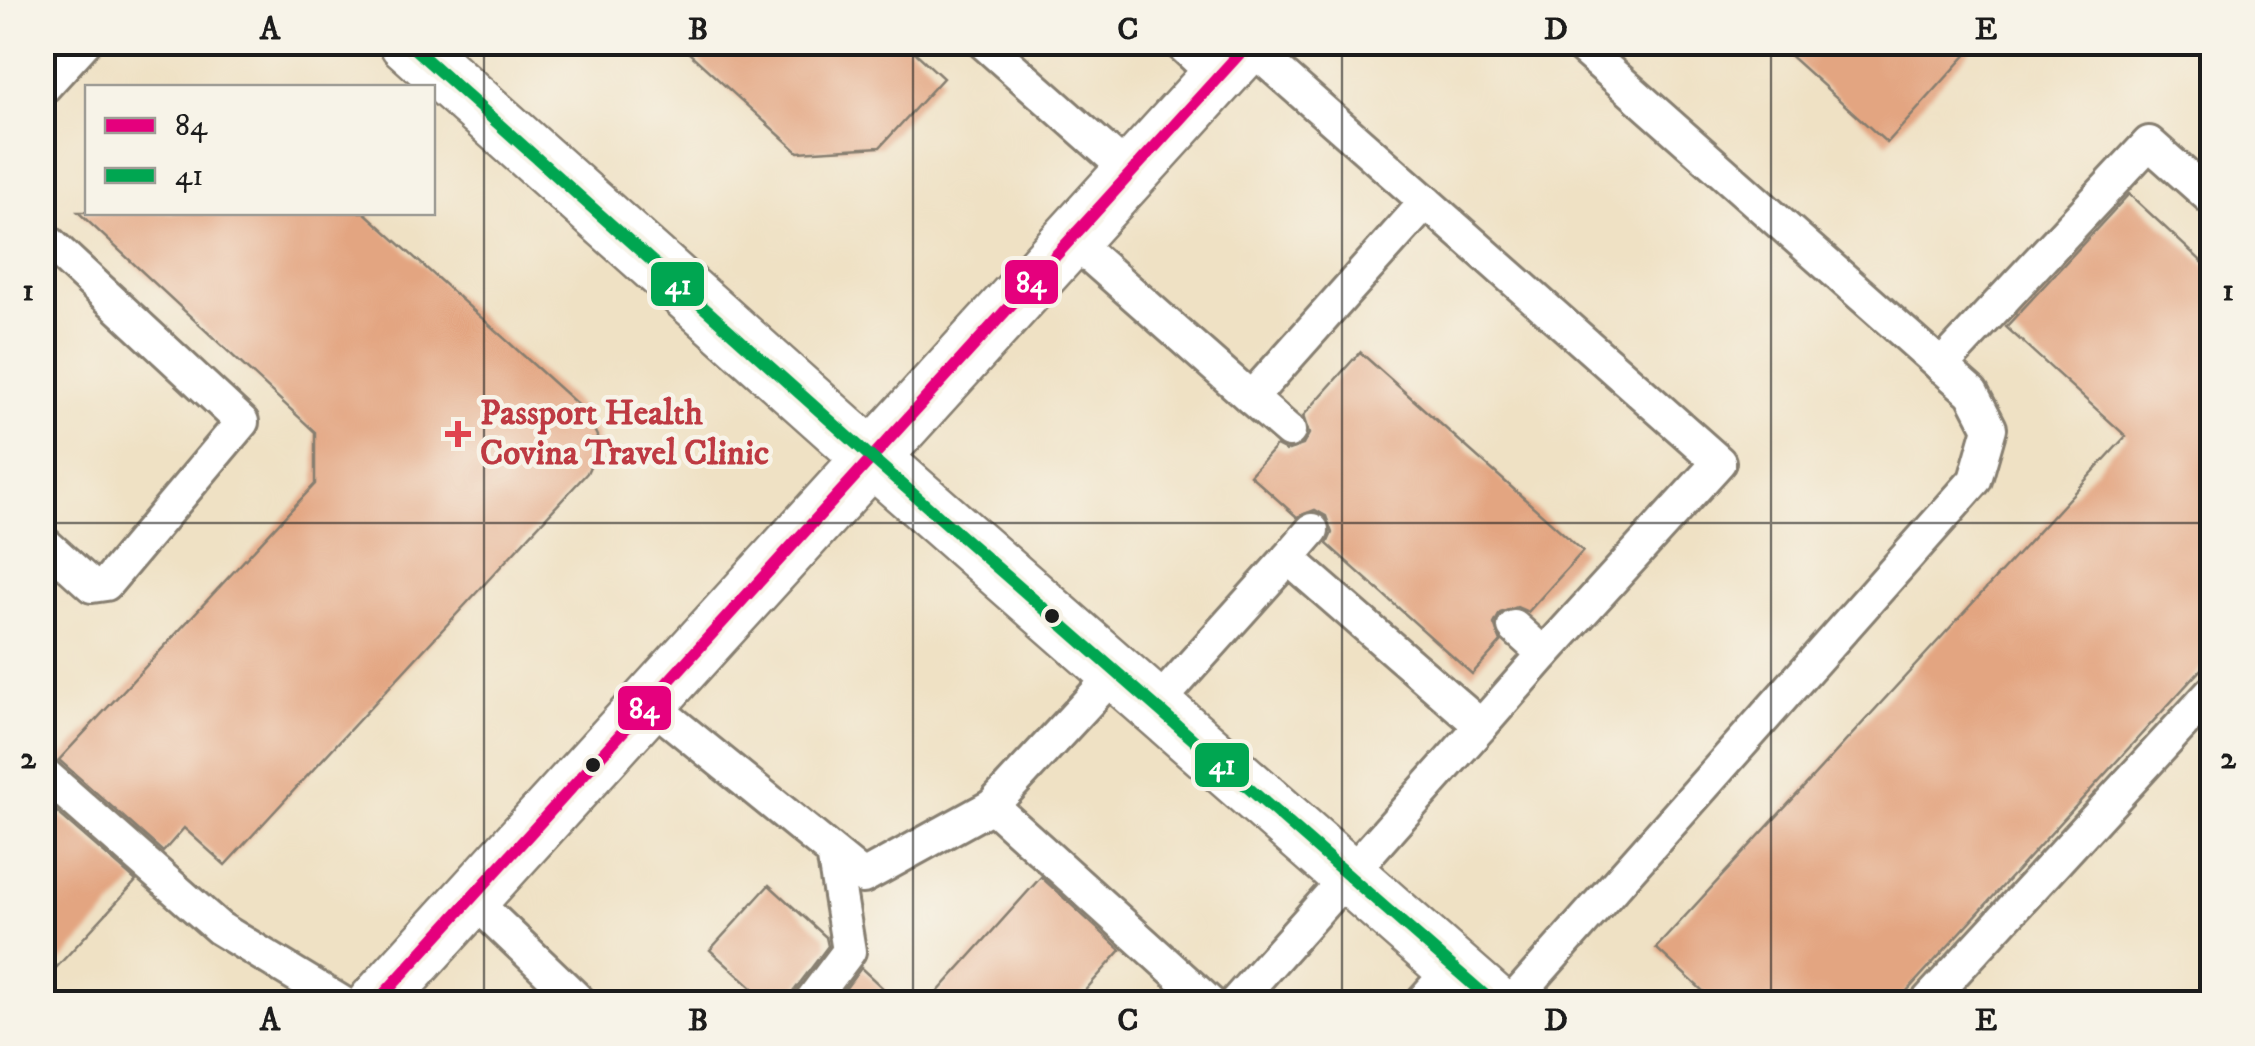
<svg xmlns="http://www.w3.org/2000/svg" width="2255" height="1046" font-family="'IM FELL DW Pica',serif">
	<style>
		.building { fill: #e3a581 }
		.lines { fill: none; stroke-linecap: round; stroke-linejoin: round }
		.service-casing { stroke: #867e70; stroke-width: 38 }
		.secondary-casing { stroke: #867e70; stroke-width: 60 }
		.service { stroke: #fff; stroke-width: 32 }
		.secondary { stroke: #fff; stroke-width: 55 }
		.bus-1-casing { stroke: #f7f3e8; stroke-width: 20 }
		.bus-2-casing { stroke: #f7f3e8; stroke-width: 20 }
		.bus-1 { stroke: #e5007d; stroke-width: 12 }
		.bus-2 { stroke: #00a651; stroke-width: 12 }
		.grid { fill: none; stroke: #1c1c1c; stroke-width: 2.5; stroke-opacity: 0.55 }
		.health-dot { fill: #e0444e; stroke: #f7f3e8; stroke-width: 4 }
		.bus-dot { fill: #1c1c1c; stroke: #f7f3e8; stroke-width: 4 }
		.labels { text-anchor: middle; dominant-baseline: central; stroke-width: 9; stroke-linejoin: round; paint-order: stroke }
		.health-label { font-size: 35px; font-weight: bold; fill: #be3a42; stroke: #f7f3e8; text-anchor: start }
		.line-badge { stroke: #f7f3e8; stroke-width: 4 }
		.badge-label { font-size: 28px; text-anchor: middle; font-weight: bold; fill: #fff }
		.neatline { fill: none; stroke: #1c1c1c; stroke-width: 4 }
		.grid-label { font-size: 32px; text-anchor: middle; font-weight: bold; fill: #1c1c1c }
	</style>
	<rect width="100%" height="100%" fill="#f7f3e8"/>
	<filter id="ink" filterUnits="userSpaceOnUse"><feTurbulence type="fractalNoise" baseFrequency=".01" numOctaves="2"/><feDisplacementMap in="SourceGraphic" scale="20" xChannelSelector="R" yChannelSelector="G"/><feConvolveMatrix kernelMatrix="1 2 1 2 8 2 1 2 1" color-interpolation-filters="sRGB"/></filter>
	<filter id="wash" filterUnits="userSpaceOnUse"><feTurbulence type="fractalNoise" baseFrequency=".0048" numOctaves="4" result="noise"/><feDisplacementMap in="SourceGraphic" scale="40" xChannelSelector="R" yChannelSelector="G"/><feGaussianBlur stdDeviation="2.25" result="paint"/><feColorMatrix in="noise" values="0 0 0 0 0 0 0 0 0 0 0 0 0 0 0 0 0 1.4 0 .05"/><feComposite in="paint" operator="in"/></filter>
	<g filter="url(#wash)">
		<rect width="100%" height="100%" fill="#efe1c4"/>
		<g id="blocks">
			<g class="building">
				<path d="M 677,42 L 904,42 L 943,78 L 880,147 L 798,152 Z"/>
				<path d="M 1775,42 L 1978,42 L 1887,143 Z"/>
				<path d="M 2129,194 L 2212,271 L 2212,657 L 1895,1004 L 1717,1004 L 1656,948 L 2126,436 L 2006,327 Z"/>
				<path d="M 78,212 L 364,212 L 585,411 L 597,436 L 596,453 L 587,473 L 225,865 L 184,828 L 163,852 L 59,760 L 315,484 L 315,432 Z"/>
				<path d="M 1360,352 L 1583,551 L 1528,612 L 1517,607 L 1500,613 L 1494,624 L 1501,642 L 1472,674 L 1327,544 L 1332,533 L 1326,516 L 1315,510 L 1297,517 L 1250,475 L 1276,446 L 1286,451 L 1303,445 L 1309,434 L 1303,416 Z"/>
				<path d="M 42,799 L 136,881 L 42,983 Z"/>
				<path d="M 1041,877 L 1121,950 L 1073,1004 L 927,1004 Z"/>
				<path d="M 769,885 L 826,937 L 828,946 L 793,992 L 789,1004 L 770,1004 L 710,950 Z"/>
				<path d="M 861,968 L 900,1004 L 834,1004 Z"/>
			</g>
		</g>
	</g>
	<g filter="url(#ink)">
		<use href="#blocks" fill-opacity="0" stroke="#867e70" stroke-width="2.5"/>
		<g class="lines">
			<defs>
				<g id="service">
					<path d="M 983,42 L 1132,174"/>
					<path d="M 1179,42 L 1218,78"/>
					<path d="M 42,89 L 85,42"/>
					<path d="M 1426,202 L 1719,462 L 1544,654"/>
					<path d="M 42,236 L 242,422 L 106,584 L 92,586 L 42,541"/>
					<path d="M 1072,240 L 1251,398 L 1426,202 L 1248,45"/>
					<path d="M 1941,366 L 2149,143 L 2212,199"/>
					<path d="M 1251,398 L 1289,431"/>
					<path d="M 1288,558 L 1312,530"/>
					<path d="M 649,703 L 863,877 L 992,806 L 1117,671"/>
					<path d="M 1156,705 L 1288,558 L 1481,726 L 1234,1004"/>
					<path d="M 1481,726 L 1544,654 L 1514,627"/>
					<path d="M 42,772 L 219,928 L 344,1004"/>
					<path d="M 992,806 L 1211,1004"/>
					<path d="M 471,898 L 582,1004"/>
					<path d="M 809,1004 L 849,951 L 833,853"/>
					<path d="M 1420,1004 L 1453,967"/>
					<path d="M 1510,1004 L 1975,480 L 1990,428 L 1972,393 L 1576,42"/>
					<path d="M 1925,1004 L 2212,692"/>
				</g>
				<g id="secondary">
					<path d="M 407,42 L 872,458 L 1495,1004"/>
					<path d="M 375,1004 L 1250,42"/>
				</g>
			</defs>
			<use href="#service" class="service-casing"/>
			<use href="#secondary" class="secondary-casing"/>
			<use href="#service" class="service"/>
			<use href="#secondary" class="secondary"/>
			<defs>
				<path id="bus-1" d="M 375,1004 L 1250,42"/>
				<path id="bus-2" d="M 407,42 L 872,458 L 1495,1004"/>
			</defs>
			<use href="#bus-1" class="bus-1-casing"/>
			<use href="#bus-2" class="bus-2-casing"/>
			<use href="#bus-1" class="bus-1"/>
			<use href="#bus-2" class="bus-2"/>
		</g>
	</g>
	<path class="grid" d="M 484,42 L 484,1004M 913,42 L 913,1004M 1342,42 L 1342,1004M 1771,42 L 1771,1004M 42,523 L 2212,523"/>
	<path class="health-dot" d="M453 419h10v10h10v10h-10v10h-10v-10h-10v-10h10z"/>
	<g class="bus-dot">
		<circle cx="1052" cy="616" r="9"/>
		<circle cx="593" cy="765" r="9"/>
	</g>
	<g class="labels">
		<g class="health-label">
			<text x="480" y="414">Passport Health<tspan x="480" dy="40">Covina Travel Clinic</tspan></text>
		</g>
	</g>
	<g class="line-badge">
		<rect x="1003" y="258" width="57" height="48" rx="10" fill="#e5007d"/>
		<rect x="649" y="260" width="57" height="48" rx="10" fill="#00a651"/>
		<rect x="616" y="684" width="57" height="48" rx="10" fill="#e5007d"/>
		<rect x="1193" y="741" width="58" height="48" rx="10" fill="#00a651"/>
	</g>
	<g class="badge-label">
		<text x="1031" y="292">84</text>
		<text x="678" y="294">41</text>
		<text x="644" y="718">84</text>
		<text x="1222" y="774">41</text>
	</g>
	<rect width="2255" height="1046" fill="none" stroke="#f7f3e8" stroke-width="110"/>
	<rect x="85" y="85" width="350" height="130" fill="#f7f3e8" stroke="#9f9d96" stroke-width="2.5"/>
	<rect x="105" y="118" width="50" height="15" fill="#e5007d" stroke="#9f9d96" stroke-width="2.5"/>
	<text x="175" y="135" font-size="30" fill="#1c1c1c">84</text>
	<rect x="105" y="168" width="50" height="15" fill="#00a651" stroke="#9f9d96" stroke-width="2.5"/>
	<text x="175" y="185" font-size="30" fill="#1c1c1c">41</text>
	<rect x="55" y="55" width="2145" height="936" class="neatline"/>
	<g class="grid-label">
		<text x="270" y="39">A</text>
		<text x="698" y="39">B</text>
		<text x="1128" y="39">C</text>
		<text x="1556" y="39">D</text>
		<text x="1986" y="39">E</text>
		<text x="28" y="300">1</text>
		<text x="2228" y="300">1</text>
		<text x="28" y="768">2</text>
		<text x="2228" y="768">2</text>
		<text x="270" y="1030">A</text>
		<text x="698" y="1030">B</text>
		<text x="1128" y="1030">C</text>
		<text x="1556" y="1030">D</text>
		<text x="1986" y="1030">E</text>
	</g>
</svg>
